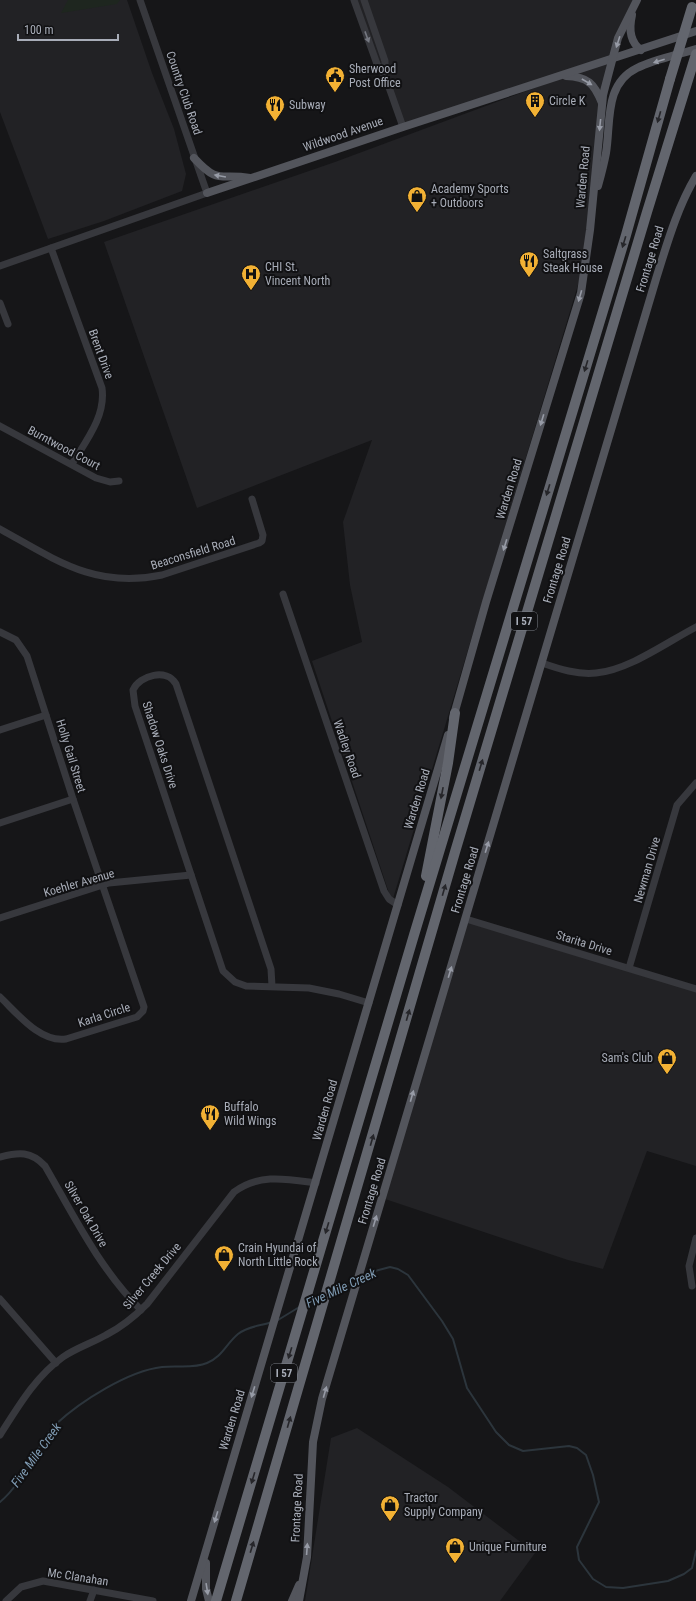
<svg xmlns="http://www.w3.org/2000/svg" width="696" height="1601" font-family="'Roboto Condensed',sans-serif">
	<style>
		.built { fill: #222225 }
		.green { fill: #1e261f }
		.lines { fill: none; stroke-linecap: round; stroke-linejoin: round }
		.stream { stroke: #2c353c; stroke-width: 2 }
		.minor { stroke: #37383d; stroke-width: 7 }
		.major { stroke: #53555c; stroke-width: 8 }
		.highway { stroke: #63666e; stroke-width: 10 }
		.highway-bridge { stroke: #63666e; stroke-width: 10 }
		.oneway { fill: #757881 }
		.oneway2 { fill: #979ba6 }
		.oneway3 { fill: #26262a }
		.labels { text-anchor: middle; dominant-baseline: central; stroke-width: 4; stroke-linejoin: round; paint-order: stroke }
		.shield { fill: #111113; stroke: #7b7e86; stroke-width: 1 }
		.shield-label { font-size: 11px; font-weight: bold; fill: #a8adb8 }
		.poi-label { font-size: 12px; fill: #a8adb8; stroke: #111113; text-anchor: start }
		.street-label { font-size: 12px; fill: #a8adb8; stroke: #111113 }
		.water-label { font-size: 13px; font-style: italic; fill: #7f9bb3; stroke: #111113 }
	</style>
	<rect width="100%" height="100%" fill="#161618"/>
	<g class="built">
		<path d="M 0,0 L 127,0 L 152,73 L 174,129 L 186,174 L 182,191 L 104,221 L 48,239 L 0,112 Z"/>
		<path d="M 356,0 L 638,0 L 612,60 L 587,255 L 392,902 L 312,661 L 362,642 L 350,585 L 343,522 L 372,440 L 197,508 L 104,242 L 335,162 L 602,63 L 403,127 Z"/>
		<path d="M 466,919 L 696,989 L 696,1166 L 647,1151 L 603,1269 L 568,1260 L 382,1198 Z"/>
		<path d="M 357,1428 L 448,1487 L 535,1553 L 500,1601 L 305,1601 L 331,1438 Z"/>
	</g>
	<path class="green" d="M 68,0 L 120,0 L 117,4 L 61,13 Z"/>
	<g class="lines">
		<g class="stream">
			<path d="M 361,1279 L 375,1271 L 390,1267 L 398,1269 L 408,1275 L 442,1321 L 453,1339 L 467,1388 L 496,1432 L 509,1445 L 523,1451 L 569,1446 L 577,1448 L 586,1455 L 593,1475 L 599,1502 L 577,1547 L 579,1560 L 593,1579 L 606,1587 L 623,1588 L 668,1581 L 684,1574 L 692,1568 L 696,1551"/>
			<path d="M 329,1294 L 354,1283"/>
			<path d="M 308,1302 L 321,1297"/>
			<path d="M 278,1320 L 301,1306"/>
			<path d="M 0,1502 C 17,1488 27,1467 39,1448 C 44,1440 49,1430 56,1424 C 81,1401 128,1371 162,1367 C 177,1365 193,1369 207,1363 C 222,1357 226,1344 238,1334 C 248,1326 260,1326 272,1322"/>
		</g>
		<g class="minor">
			<path d="M 354,0 L 377,64 L 385,76 L 403,127"/>
			<path d="M 364,0 L 385,61 L 385,76"/>
			<path d="M 51,248 L 102,388 C 106,416 86,441 72,464"/>
			<path d="M 0,266 L 207,193 L 140,0"/>
			<path d="M 0,303 L 8,324"/>
			<path d="M 0,426 L 96,478 L 110,482 L 119,481"/>
			<path d="M 0,529 C 56,560 95,589 162,575 L 259,543 L 262,541 L 263,535 L 252,499"/>
			<path d="M 283,594 L 384,891 L 389,899 L 398,905"/>
			<path d="M 0,632 L 16,640 L 27,656 L 73,799 L 144,1007 L 143,1011 L 137,1017 L 66,1039 C 40,1043 17,1013 0,997"/>
			<path d="M 542,663 C 559,669 578,675 596,673 C 629,670 667,642 696,627"/>
			<path d="M 0,730 L 46,715"/>
			<path d="M 0,823 L 73,799"/>
			<path d="M 0,918 L 109,883 L 191,875"/>
			<path d="M 466,919 L 696,989"/>
			<path d="M 629,968 L 677,805 L 696,783"/>
			<path d="M 272,986 L 271,969 L 176,684 C 167,668 140,675 133,690 L 135,706 L 223,971 L 235,982 L 246,986 L 309,988 L 339,994 L 369,1003"/>
			<path d="M 0,1157 C 19,1152 31,1151 45,1166 C 74,1216 99,1268 141,1310"/>
			<path d="M 692,1286 L 689,1266 L 696,1238"/>
			<path d="M 0,1299 L 56,1363"/>
			<path d="M 0,1435 C 18,1407 35,1377 63,1357 C 76,1348 92,1343 106,1335 C 122,1327 135,1316 147,1304 L 234,1192 C 259,1173 287,1179 316,1183"/>
			<path d="M 6,1601 L 21,1587 L 43,1581 L 153,1601"/>
			<path d="M 90,1601 L 94,1590"/>
		</g>
		<g class="major">
			<path d="M 632,15 C 629,28 630,42 641,50"/>
			<path d="M 566,76 C 588,77 594,83 602,103"/>
			<path d="M 194,158 C 219,185 219,173 250,178"/>
			<path d="M 598,186 C 601,175 604,164 606,153 C 611,122 604,84 637,68 C 655,59 677,55 696,49"/>
			<path d="M 207,193 L 403,127 L 696,31"/>
			<path d="M 453,718 L 486,602 L 581,293 L 590,230 L 603,95 L 618,38 L 637,0"/>
			<path d="M 206,1563 L 206,1589 L 209,1601"/>
			<path d="M 191,1601 L 448,735"/>
			<path d="M 292,1601 L 299,1585"/>
			<path d="M 299,1601 L 307,1557 L 313,1442 L 322,1399 L 656,279 C 667,244 677,208 696,176"/>
		</g>
		<g class="highway">
			<path d="M 426,876 L 448,763 L 455,713"/>
			<path d="M 216,1601 L 414,935 L 626,235 L 670,79"/>
			<path d="M 236,1601 L 455,852 L 647,212 L 696,54"/>
		</g>
		<path class="highway-bridge" d="M 670,79 L 692,7"/>
	</g>
	<defs><path id="oneway-solid" d="M-6-.8H1V-3.2L6.5 0L1 3.2V.8H-6Z"/></defs>
	<use class="oneway" href="#oneway-solid" transform="translate(367 37) rotate(70)"/>
	<g class="oneway2">
		<use href="#oneway-solid" transform="translate(618 42) rotate(108)"/>
		<use href="#oneway-solid" transform="translate(659 61) rotate(162)"/>
		<use href="#oneway-solid" transform="translate(587 82) rotate(30)"/>
		<use href="#oneway-solid" transform="translate(600 125) rotate(96)"/>
		<use href="#oneway-solid" transform="translate(220 176) rotate(-170)"/>
		<use href="#oneway-solid" transform="translate(580 296) rotate(106)"/>
		<use href="#oneway-solid" transform="translate(542 420) rotate(107)"/>
		<use href="#oneway-solid" transform="translate(505 545) rotate(107)"/>
		<use href="#oneway-solid" transform="translate(487 847) rotate(-73)"/>
		<use href="#oneway-solid" transform="translate(450 972) rotate(-73)"/>
		<use href="#oneway-solid" transform="translate(412 1096) rotate(-74)"/>
		<use href="#oneway-solid" transform="translate(375 1221) rotate(-73)"/>
		<use href="#oneway-solid" transform="translate(253 1392) rotate(107)"/>
		<use href="#oneway-solid" transform="translate(325 1392) rotate(-74)"/>
		<use href="#oneway-solid" transform="translate(216 1517) rotate(107)"/>
		<use href="#oneway-solid" transform="translate(307 1549) rotate(-86)"/>
		<use href="#oneway-solid" transform="translate(207 1589) rotate(81)"/>
	</g>
	<g class="oneway3">
		<use href="#oneway-solid" transform="translate(659 117) rotate(106)"/>
		<use href="#oneway-solid" transform="translate(624 242) rotate(107)"/>
		<use href="#oneway-solid" transform="translate(586 366) rotate(107)"/>
		<use href="#oneway-solid" transform="translate(548 490) rotate(107)"/>
		<use href="#oneway-solid" transform="translate(481 765) rotate(-73)"/>
		<use href="#oneway-solid" transform="translate(442 793) rotate(101)"/>
		<use href="#oneway-solid" transform="translate(444 890) rotate(-74)"/>
		<use href="#oneway-solid" transform="translate(408 1015) rotate(-74)"/>
		<use href="#oneway-solid" transform="translate(372 1140) rotate(-74)"/>
		<use href="#oneway-solid" transform="translate(327 1228) rotate(107)"/>
		<use href="#oneway-solid" transform="translate(290 1353) rotate(107)"/>
		<use href="#oneway-solid" transform="translate(289 1422) rotate(-74)"/>
		<use href="#oneway-solid" transform="translate(253 1478) rotate(107)"/>
		<use href="#oneway-solid" transform="translate(252 1547) rotate(-73)"/>
	</g>
	<defs>
		<symbol id="civic-pin" viewBox="-11 -11 22 30"><path d="M0 17L-7.5 6A9.5 9.5 0 1 1 7.5 6Z" fill="#f2b134" stroke="#111113"/><path d="M-.6-6.5H3V-4.5H.6V-3L4-1V1h2V6H-6V1h2V-1L-.6-3ZM-1.2 2.5V6h2.4V2.5Z" fill="#111"/></symbol>
		<symbol id="building-pin" viewBox="-11 -11 22 30"><path d="M0 17L-7.5 6A9.5 9.5 0 1 1 7.5 6Z" fill="#f2b134" stroke="#111113"/><path d="M-4-6H4V6H1V3H-1V6H-4ZM-2.5-4.3h1.7v1.8h-1.7ZM.8-4.3h1.7v1.8H.8ZM-2.5-1h1.7V.8h-1.7ZM.8-1h1.7V.8H.8Z" fill="#111"/></symbol>
		<symbol id="restaurant-pin" viewBox="-11 -11 22 30"><path d="M0 17L-7.5 6A9.5 9.5 0 1 1 7.5 6Z" fill="#f2b134" stroke="#111113"/><path d="M-5-6h1v4h1v-4h1v4h1v-4h1v5L-1.5 .5V6h-2V.5L-5-1ZM5-6V6H3V1.5H1.5Q1.5-4 5-6Z" fill="#111"/></symbol>
		<symbol id="shop-pin" viewBox="-11 -11 22 30"><path d="M0 17L-7.5 6A9.5 9.5 0 1 1 7.5 6Z" fill="#f2b134" stroke="#111113"/><path d="M-5-2.5h2.3a2.7 3.5 0 0 1 5.4 0H5L5.5 6h-11ZM-1.5-2.5h3a1.5 2.3 0 0 0-3 0Z" fill="#111"/></symbol>
		<symbol id="hospital-pin" viewBox="-11 -11 22 30"><path d="M0 17L-7.5 6A9.5 9.5 0 1 1 7.5 6Z" fill="#f2b134" stroke="#111113"/><path d="M-5-5h3v3.5h4V-5h3V5h-3V1.5h-4V5h-3Z" fill="#111"/></symbol>
	</defs>
	<g fill-rule="evenodd">
		<use href="#civic-pin" x="324" y="65" width="22" height="30"/>
		<use href="#building-pin" x="524" y="90" width="22" height="30"/>
		<use href="#restaurant-pin" x="264" y="94" width="22" height="30"/>
		<use href="#shop-pin" x="406" y="185" width="22" height="30"/>
		<use href="#restaurant-pin" x="518" y="250" width="22" height="30"/>
		<use href="#hospital-pin" x="240" y="263" width="22" height="30"/>
		<use href="#shop-pin" x="656" y="1047" width="22" height="30"/>
		<use href="#restaurant-pin" x="199" y="1103" width="22" height="30"/>
		<use href="#shop-pin" x="213" y="1244" width="22" height="30"/>
		<use href="#shop-pin" x="379" y="1494" width="22" height="30"/>
		<use href="#shop-pin" x="444" y="1536" width="22" height="30"/>
	</g>
	<g class="labels">
		<g class="shield">
			<rect x="511" y="612" width="26" height="18" rx="3"/>
			<rect x="271" y="1364" width="26" height="18" rx="3"/>
		</g>
		<g class="shield-label">
			<text x="524" y="621">I 57</text>
			<text x="284" y="1373">I 57</text>
		</g>
		<g class="poi-label">
			<text x="349" y="69">Sherwood<tspan x="349" dy="14">Post Office</tspan></text>
			<text x="549" y="101">Circle K</text>
			<text x="289" y="105">Subway</text>
			<text x="431" y="189">Academy Sports<tspan x="431" dy="14">+ Outdoors</tspan></text>
			<text x="543" y="254">Saltgrass<tspan x="543" dy="14">Steak House</tspan></text>
			<text x="265" y="267">CHI St.<tspan x="265" dy="14">Vincent North</tspan></text>
			<text x="653" y="1058" text-anchor="end">Sam's Club</text>
			<text x="224" y="1107">Buffalo<tspan x="224" dy="14">Wild Wings</tspan></text>
			<text x="238" y="1248">Crain Hyundai of<tspan x="238" dy="14">North Little Rock</tspan></text>
			<text x="404" y="1498">Tractor<tspan x="404" dy="14">Supply Company</tspan></text>
			<text x="469" y="1547">Unique Furniture</text>
		</g>
		<g class="street-label">
			<text transform="translate(184 93) rotate(71)">Country Club Road</text>
			<text transform="translate(343 134) rotate(-19)">Wildwood Avenue</text>
			<text transform="translate(583 177) rotate(-85)">Warden Road</text>
			<text transform="translate(650 259) rotate(-73)">Frontage Road</text>
			<text transform="translate(101 354) rotate(70)">Brent Drive</text>
			<text transform="translate(64 448) rotate(28)">Burntwood Court</text>
			<text transform="translate(509 489) rotate(-73)">Warden Road</text>
			<text transform="translate(193 553) rotate(-17)">Beaconsfield Road</text>
			<text transform="translate(557 570) rotate(-73)">Frontage Road</text>
			<text transform="translate(160 745) rotate(72)">Shadow Oaks Drive</text>
			<text transform="translate(347 749) rotate(71)">Wadley Road</text>
			<text transform="translate(71 756) rotate(73)">Holly Gail Street</text>
			<text transform="translate(417 799) rotate(-73)">Warden Road</text>
			<text transform="translate(647 870) rotate(-74)">Newman Drive</text>
			<text transform="translate(465 880) rotate(-73)">Frontage Road</text>
			<text transform="translate(79 883) rotate(-16)">Koehler Avenue</text>
			<text transform="translate(584 943) rotate(17)">Starita Drive</text>
			<text transform="translate(104 1015) rotate(-18)">Karla Circle</text>
			<text transform="translate(325 1110) rotate(-74)">Warden Road</text>
			<text transform="translate(372 1191) rotate(-73)">Frontage Road</text>
			<text transform="translate(86 1214) rotate(60)">Silver Oak Drive</text>
			<text transform="translate(152 1276) rotate(-50)">Silver Creek Drive</text>
			<text transform="translate(232 1420) rotate(-73)">Warden Road</text>
			<text transform="translate(297 1508) rotate(-87)">Frontage Road</text>
			<text transform="translate(78 1577) rotate(9)">Mc Clanahan</text>
		</g>
		<g class="water-label">
			<text transform="translate(341 1288) rotate(-25)">Five Mile Creek</text>
			<text transform="translate(36 1455) rotate(-54)">Five Mile Creek</text>
		</g>
	</g>
	<path d="M18 34v6h100v-6" fill="none" stroke="#a8adb8" stroke-width="2"/>
	<text x="24" y="34" font-size="12" fill="#a8adb8" stroke="#111113" stroke-width="3" paint-order="stroke">100 m</text>
</svg>
